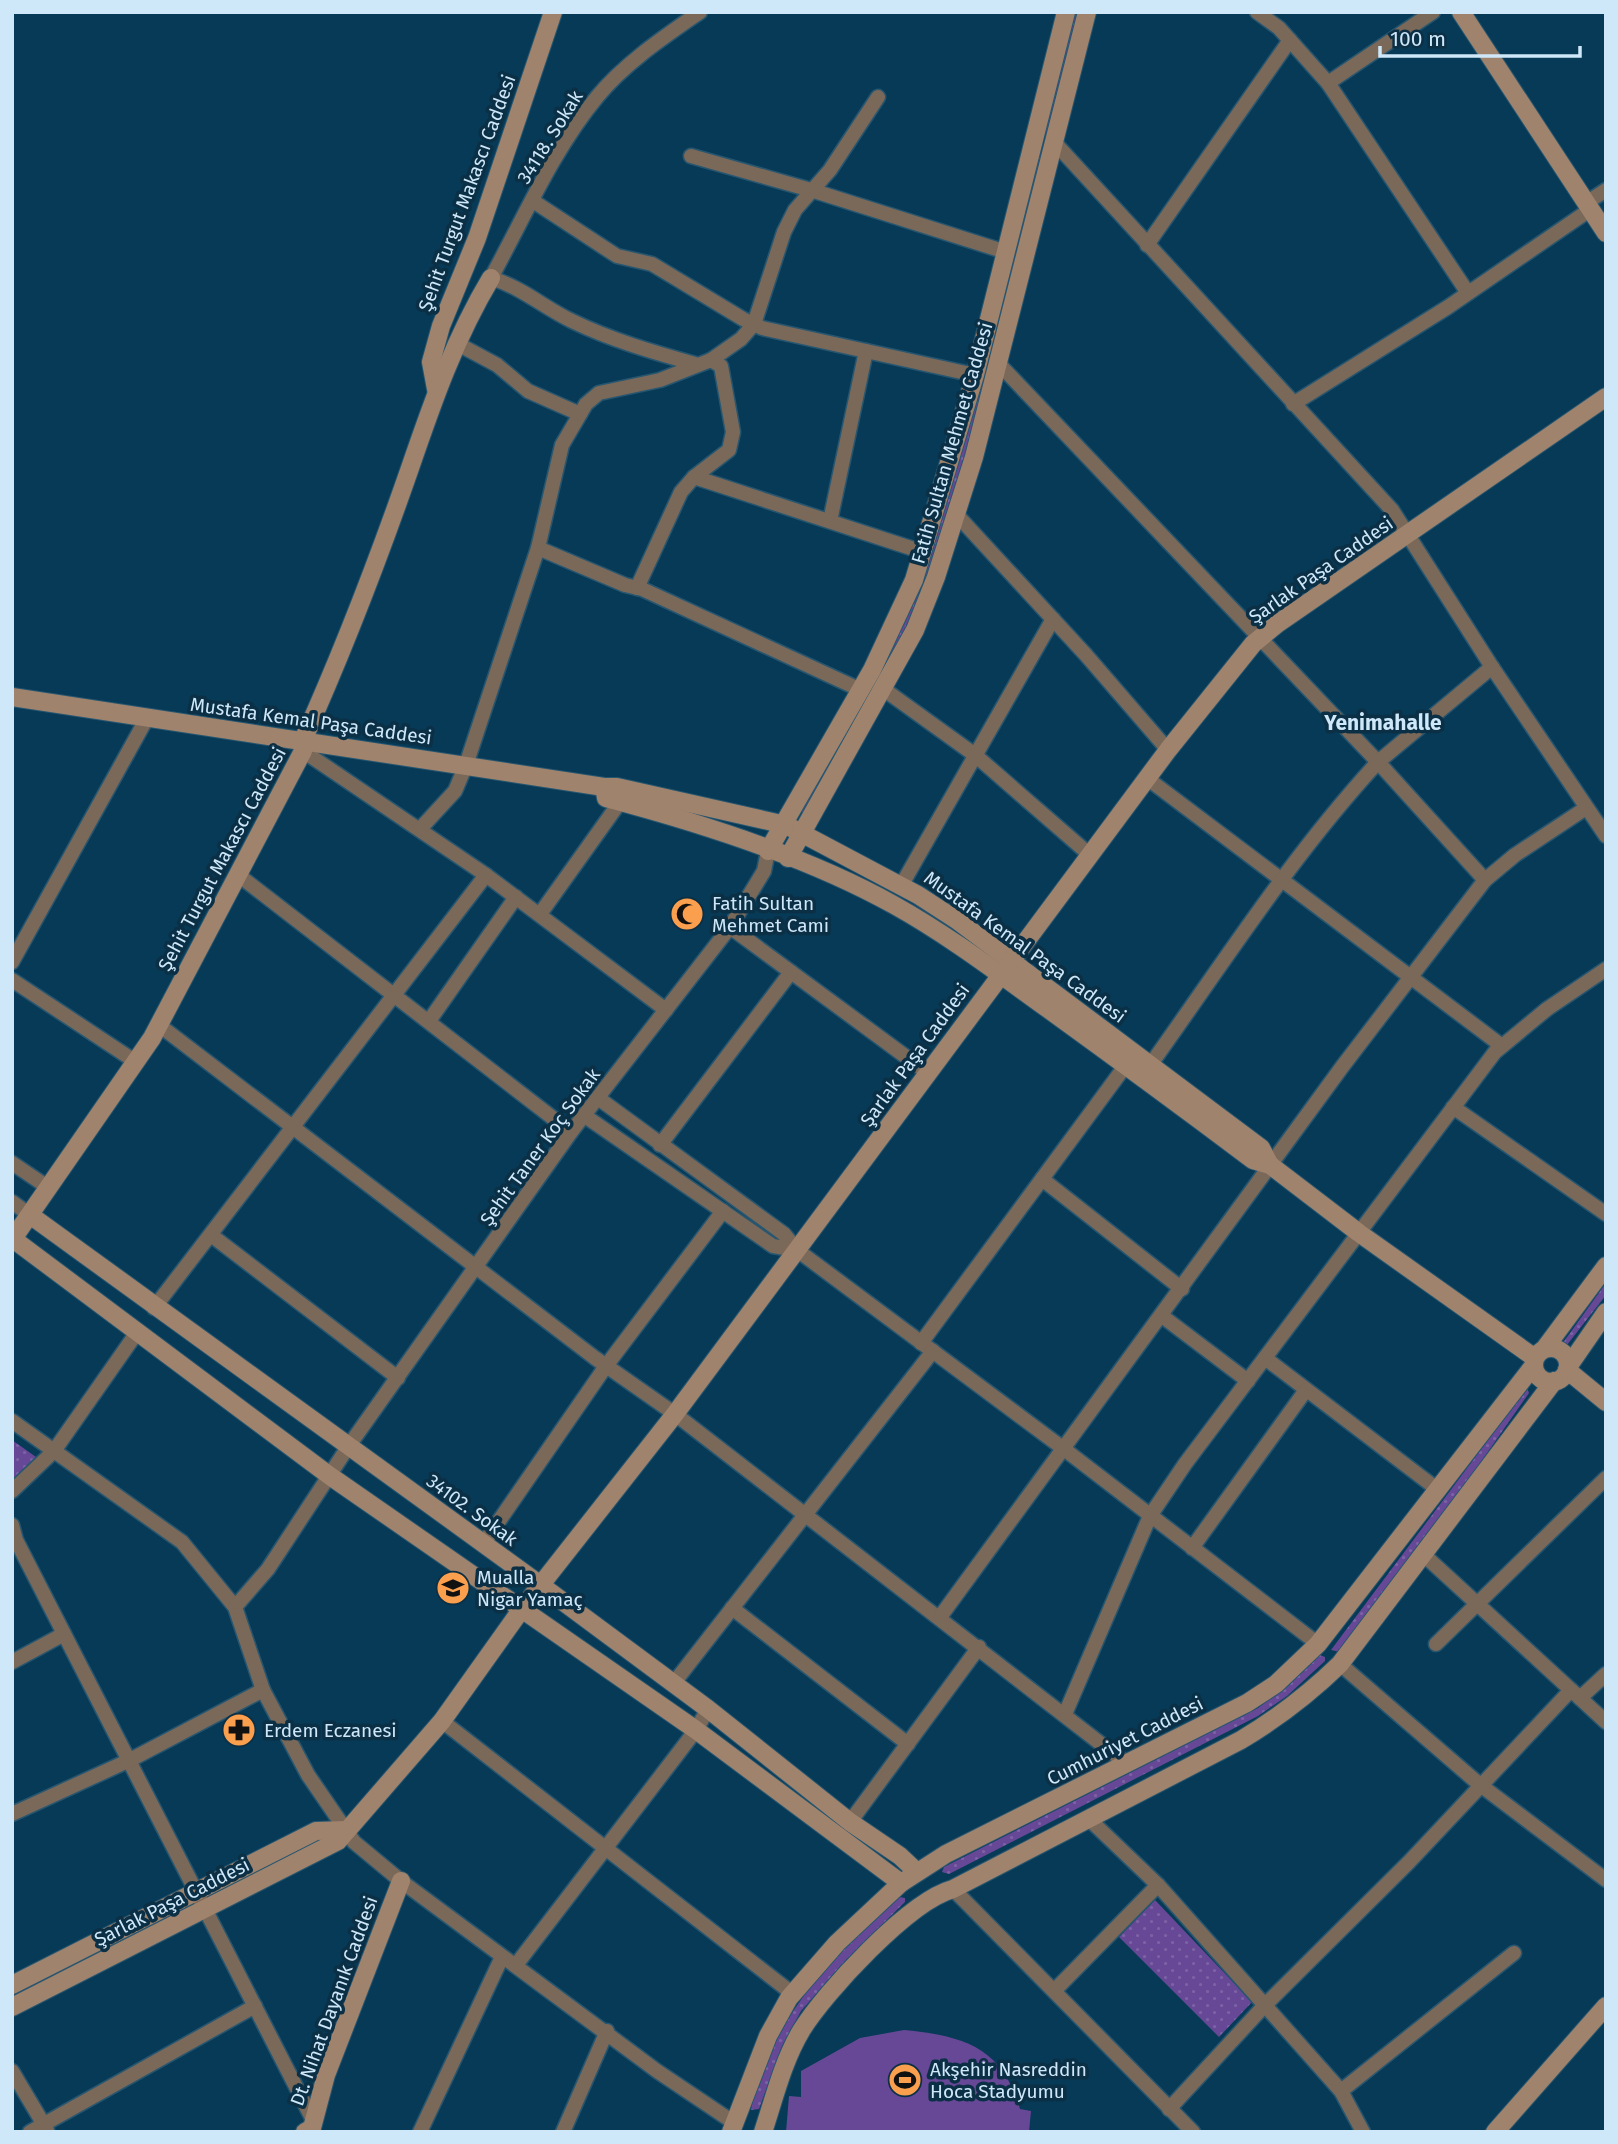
<svg xmlns="http://www.w3.org/2000/svg" width="1618" height="2144" font-family="'Fira Sans',sans-serif">
	<style>
		.grass { fill: url(#grass-dots) }
		.pitch { fill: #674896 }
		.lines { fill: none; stroke-linecap: round; stroke-linejoin: round }
		.street-casing { stroke: #275670; stroke-width: 17 }
		.secondary-casing { stroke: #275670; stroke-width: 20 }
		.street { stroke: #7a6859; stroke-width: 14 }
		.secondary { stroke: #a0836c; stroke-width: 18 }
		.labels { text-anchor: middle; dominant-baseline: central; stroke-width: 7; stroke-linejoin: round; paint-order: stroke }
		.street-label { font-size: 19px; fill: #cfe8f9; stroke: #0b2f45 }
		.poi-label { font-size: 19px; fill: #cfe8f9; stroke: #0b2f45; text-anchor: start }
		.neighbourhood-label { font-size: 21px; font-weight: bold; fill: #cfe8f9; stroke: #0b2f45 }
	</style>
	<defs>
		<pattern id="grass-dots" width="8" height="8" patternUnits="userSpaceOnUse" patternTransform="scale(1.75)"><rect width="8" height="8" fill="#674896"/><path d="M2 2h.1M6 6h.1" fill="none" stroke="#7c62a5" stroke-width="1.8" stroke-linecap="round"/></pattern>
	</defs>
	<rect width="100%" height="100%" fill="#073a56"/>
	<g class="grass">
		<path d="M 1074,12 L 1079,12 L 1049,133 L 1046,135 L 1044,132 Z"/>
		<path d="M 1036,154 L 1043,155 L 953,502 L 930,571 L 910,619 L 806,814 L 800,811 L 923,571 L 950,490 Z"/>
		<path d="M 1606,1283 L 1606,1295 L 1563,1350 L 1562,1344 Z"/>
		<path d="M 1527,1388 L 1529,1393 L 1464,1486 L 1340,1652 L 1331,1650 Z"/>
		<path d="M 12,1440 L 36,1457 L 12,1482 Z"/>
		<path d="M 1320,1655 L 1325,1657 L 1325,1661 L 1287,1696 L 1258,1716 L 949,1874 L 942,1872 L 944,1867 L 1258,1708 L 1290,1684 Z"/>
		<path d="M 899,1897 L 905,1898 L 905,1902 L 844,1962 L 801,2011 L 782,2046 L 759,2109 L 751,2110 C 752,2098 758,2085 762,2074 C 789,1998 841,1950 899,1897 Z"/>
		<path d="M 1155,1900 L 1252,2002 L 1219,2037 L 1119,1937 Z"/>
		<path d="M 183,1905 L 185,1909 L 12,1999 L 12,1992 Z"/>
	</g>
	<path class="pitch" d="M 904,2030 C 964,2036 1002,2047 1020,2109 L 1031,2111 L 1029,2132 L 786,2132 L 789,2096 L 801,2097 L 801,2071 L 860,2038 Z"/>
	<g class="lines">
		<defs>
			<g id="street">
				<path d="M 1257,12 L 1279,28 L 1328,83 L 1468,293"/>
				<path d="M 1328,83 L 1433,12"/>
				<path d="M 1054,142 L 1392,510 L 1492,667 L 1606,836"/>
				<path d="M 691,156 L 811,190 L 1006,252"/>
				<path d="M 533,201 L 617,256 L 652,264 L 743,319 L 762,328 L 975,375"/>
				<path d="M 1586,203 L 1606,190"/>
				<path d="M 1147,245 L 1290,40"/>
				<path d="M 456,343 L 497,365 L 528,391 L 580,414"/>
				<path d="M 711,360 L 741,339 L 754,324 L 784,232 L 795,210 L 830,170 L 878,97"/>
				<path d="M 695,364 C 653,352 611,340 572,321 C 543,307 523,288 491,278 C 524,218 553,150 597,97 C 625,63 664,37 700,12"/>
				<path d="M 999,364 L 1378,762 L 1485,880"/>
				<path d="M 1293,404 L 1448,307 L 1591,209"/>
				<path d="M 956,514 L 1086,655 L 1168,750"/>
				<path d="M 830,521 L 866,351"/>
				<path d="M 538,548 L 625,585 L 642,589 L 861,690"/>
				<path d="M 637,588 L 681,492 L 694,477 L 923,552"/>
				<path d="M 882,688 L 975,755 L 1090,855"/>
				<path d="M 303,751 L 486,875 L 666,1010"/>
				<path d="M 1148,779 L 1502,1046"/>
				<path d="M 420,829 L 455,791 L 466,765 L 538,548 L 562,445 L 586,404 L 599,393 L 660,380 L 711,360 L 721,366 L 733,432 L 729,450 L 694,477"/>
				<path d="M 237,874 L 571,1132"/>
				<path d="M 901,886 L 1053,619"/>
				<path d="M 540,914 L 620,802"/>
				<path d="M 730,927 L 928,1073"/>
				<path d="M 12,962 L 147,718"/>
				<path d="M 12,980 L 136,1062"/>
				<path d="M 429,1021 L 516,897"/>
				<path d="M 159,1025 L 595,1358 L 675,1414 L 1127,1764"/>
				<path d="M 1151,1064 C 1224,962 1293,854 1378,762 L 1492,667"/>
				<path d="M 1453,1107 L 1606,1214"/>
				<path d="M 585,1116 L 773,1246 L 797,1250 L 784,1234 L 598,1098"/>
				<path d="M 660,1145 L 791,972"/>
				<path d="M 12,1163 L 49,1188"/>
				<path d="M 1042,1179 L 1182,1289"/>
				<path d="M 12,1202 L 30,1215"/>
				<path d="M 211,1235 L 398,1378"/>
				<path d="M 797,1250 L 1064,1449 L 1318,1644"/>
				<path d="M 154,1308 L 486,875"/>
				<path d="M 1162,1316 L 1248,1381"/>
				<path d="M 921,1343 L 1126,1065"/>
				<path d="M 1265,1358 L 1437,1489"/>
				<path d="M 12,1421 L 182,1542 L 235,1607 L 263,1690 L 308,1775 L 354,1842 L 401,1881 L 657,2071 L 733,2122"/>
				<path d="M 12,1491 L 54,1451 L 138,1331"/>
				<path d="M 12,1525 L 16,1540 L 312,2118"/>
				<path d="M 483,1544 L 606,1366 L 723,1211"/>
				<path d="M 1192,1548 L 1306,1390"/>
				<path d="M 1424,1555 L 1606,1722"/>
				<path d="M 235,1607 L 268,1569 L 348,1447 L 571,1132 L 730,927 L 764,871 L 768,851"/>
				<path d="M 732,1608 L 908,1744"/>
				<path d="M 940,1617 L 1342,1067 L 1485,880 L 1515,855 L 1586,808"/>
				<path d="M 1436,1644 L 1606,1478"/>
				<path d="M 12,1662 L 64,1634"/>
				<path d="M 1340,1664 L 1479,1784 L 1606,1880"/>
				<path d="M 673,1684 L 933,1351"/>
				<path d="M 1580,1698 L 1606,1674"/>
				<path d="M 1065,1714 L 1150,1516 L 1185,1464 L 1495,1052 L 1547,1009 L 1606,969"/>
				<path d="M 442,1721 L 793,1994"/>
				<path d="M 12,1814 L 130,1760 L 263,1690"/>
				<path d="M 1089,1819 L 1158,1885 L 1341,2091 L 1363,2132"/>
				<path d="M 850,1822 L 979,1647"/>
				<path d="M 953,1889 L 1193,2132"/>
				<path d="M 516,1965 L 696,1730 L 708,1709"/>
				<path d="M 1055,1990 L 1158,1885"/>
				<path d="M 12,2071 L 47,2130"/>
				<path d="M 1341,2091 L 1514,1953"/>
				<path d="M 1169,2109 L 1265,2005 L 1409,1862 L 1571,1690"/>
				<path d="M 30,2132 L 255,2006"/>
				<path d="M 420,2132 L 502,1957"/>
				<path d="M 563,2132 L 607,2031"/>
			</g>
			<g id="secondary">
				<path d="M 1461,12 L 1606,233"/>
				<path d="M 436,389 L 431,362 L 441,326 L 477,238 L 553,12"/>
				<path d="M 12,697 L 604,787 L 617,787 L 786,825 L 918,895 L 958,921 L 1261,1148 L 1270,1165"/>
				<path d="M 604,787 L 606,798 C 701,823 808,857 894,905 C 948,935 998,973 1048,1009 C 1117,1059 1185,1109 1253,1160 L 1270,1165 L 1359,1233 L 1535,1358"/>
				<path d="M 768,851 L 872,670 L 914,580 L 975,375 L 1066,12"/>
				<path d="M 788,858 L 915,630 L 936,577 L 974,457 L 1087,12"/>
				<path d="M 30,1215 L 542,1586 L 708,1709 L 850,1822 L 900,1856 L 917,1872"/>
				<path d="M 13,1239 L 330,1476 L 696,1730 L 901,1883"/>
				<path d="M 12,1240 L 152,1038 L 303,751 L 303,740 C 343,651 378,560 410,468 C 433,401 455,338 491,278"/>
				<path d="M 1545,1348 L 1606,1266"/>
				<circle cx="1551" cy="1365" r="17"/>
				<path d="M 1568,1367 L 1606,1312"/>
				<path d="M 1567,1370 L 1606,1402"/>
				<path d="M 12,1985 L 316,1831 L 346,1830"/>
				<path d="M 12,2007 L 338,1841 L 442,1721 L 521,1610 L 675,1414 L 1168,750 L 1253,644 L 1277,624 L 1606,397"/>
				<path d="M 305,2132 L 312,2128 L 326,2075 L 401,1881"/>
				<path d="M 731,2132 L 768,2036 L 789,1998 L 837,1943 L 901,1883 L 946,1854 L 1247,1703 L 1276,1684 L 1318,1644 L 1534,1365"/>
				<path d="M 763,2132 C 774,2099 783,2061 801,2031 C 825,1992 909,1901 953,1889 L 1241,1740 C 1278,1718 1309,1694 1340,1664 L 1554,1381"/>
				<path d="M 1495,2132 L 1606,2006"/>
			</g>
		</defs>
		<use href="#street" class="street-casing"/>
		<use href="#secondary" class="secondary-casing"/>
		<use href="#street" class="street"/>
		<use href="#secondary" class="secondary"/>
	</g>
	<defs>
		<symbol id="mosque-disc" viewBox="-11 -11 22 22"><circle r="9.5" fill="#fa9f4e" stroke="#0b2f45"/><path d="M3.5-4.9A6 6 0 1 0 3.5 4.9A5 5 0 1 1 3.5-4.9Z" fill="#111"/></symbol>
		<symbol id="school-disc" viewBox="-11 -11 22 22"><circle r="9.5" fill="#fa9f4e" stroke="#0b2f45"/><path d="M0-5L7-2L0 1L-7-2ZM-4 1L0 2.5L4 1V4Q0 6-4 4Z" fill="#111"/></symbol>
		<symbol id="pharmacy-disc" viewBox="-11 -11 22 22"><circle r="9.5" fill="#fa9f4e" stroke="#0b2f45"/><path d="M-2-6h4v4h4v4h-4v4h-4v-4h-4v-4h4Z" fill="#111"/></symbol>
		<symbol id="stadium-disc" viewBox="-11 -11 22 22"><circle r="9.5" fill="#fa9f4e" stroke="#0b2f45"/><path d="M0-5a6.5 5 0 1 0 0 10a6.5 5 0 1 0 0-10ZM-3.5-1.8h7v3.6h-7Z" fill="#111"/></symbol>
	</defs>
	<g fill-rule="evenodd">
		<use href="#mosque-disc" x="668" y="895" width="38" height="38"/>
		<use href="#school-disc" x="434" y="1569" width="38" height="38"/>
		<use href="#pharmacy-disc" x="220" y="1711" width="38" height="38"/>
		<use href="#stadium-disc" x="886" y="2061" width="38" height="38"/>
	</g>
	<g class="labels">
		<g class="street-label">
			<text transform="translate(550 137) rotate(-58)">34118. Sokak</text>
			<text transform="translate(467 193) rotate(-70)">Şehit Turgut Makascı Caddesi</text>
			<text transform="translate(952 443) rotate(-74)">Fatih Sultan Mehmet Caddesi</text>
			<text transform="translate(1321 570) rotate(-35)">Şarlak Paşa Caddesi</text>
			<text transform="translate(311 721) rotate(8)">Mustafa Kemal Paşa Caddesi</text>
			<text transform="translate(222 859) rotate(-62)">Şehit Turgut Makascı Caddesi</text>
			<text transform="translate(1025 947) rotate(36)">Mustafa Kemal Paşa Caddesi</text>
			<text transform="translate(915 1055) rotate(-54)">Şarlak Paşa Caddesi</text>
			<text transform="translate(540 1147) rotate(-54)">Şehit Taner Koç Sokak</text>
			<text transform="translate(472 1510) rotate(36)">34102. Sokak</text>
			<text transform="translate(1125 1741) rotate(-27)">Cumhuriyet Caddesi</text>
			<text transform="translate(172 1902) rotate(-27)">Şarlak Paşa Caddesi</text>
			<text transform="translate(334 2001) rotate(-70)">Dt. Nihat Dayanık Caddesi</text>
		</g>
		<g class="poi-label">
			<text x="712" y="903">Fatih Sultan<tspan x="712" dy="22">Mehmet Cami</tspan></text>
			<text x="477" y="1577">Mualla<tspan x="477" dy="22">Nigar Yamaç</tspan></text>
			<text x="264" y="1730">Erdem Eczanesi</text>
			<text x="930" y="2069">Akşehir Nasreddin<tspan x="930" dy="22">Hoca Stadyumu</tspan></text>
		</g>
		<g class="neighbourhood-label">
			<text x="1383" y="723">Yenimahalle</text>
		</g>
	</g>
	<rect width="1618" height="2144" fill="none" stroke="#cfe8f9" stroke-width="28"/>
	<path d="M1380 46v10h200v-10" fill="none" stroke="#cfe8f9" stroke-width="3.5"/>
	<text x="1390" y="46" font-size="21" fill="#cfe8f9" stroke="#0b2f45" stroke-width="5" paint-order="stroke">100 m</text>
</svg>
